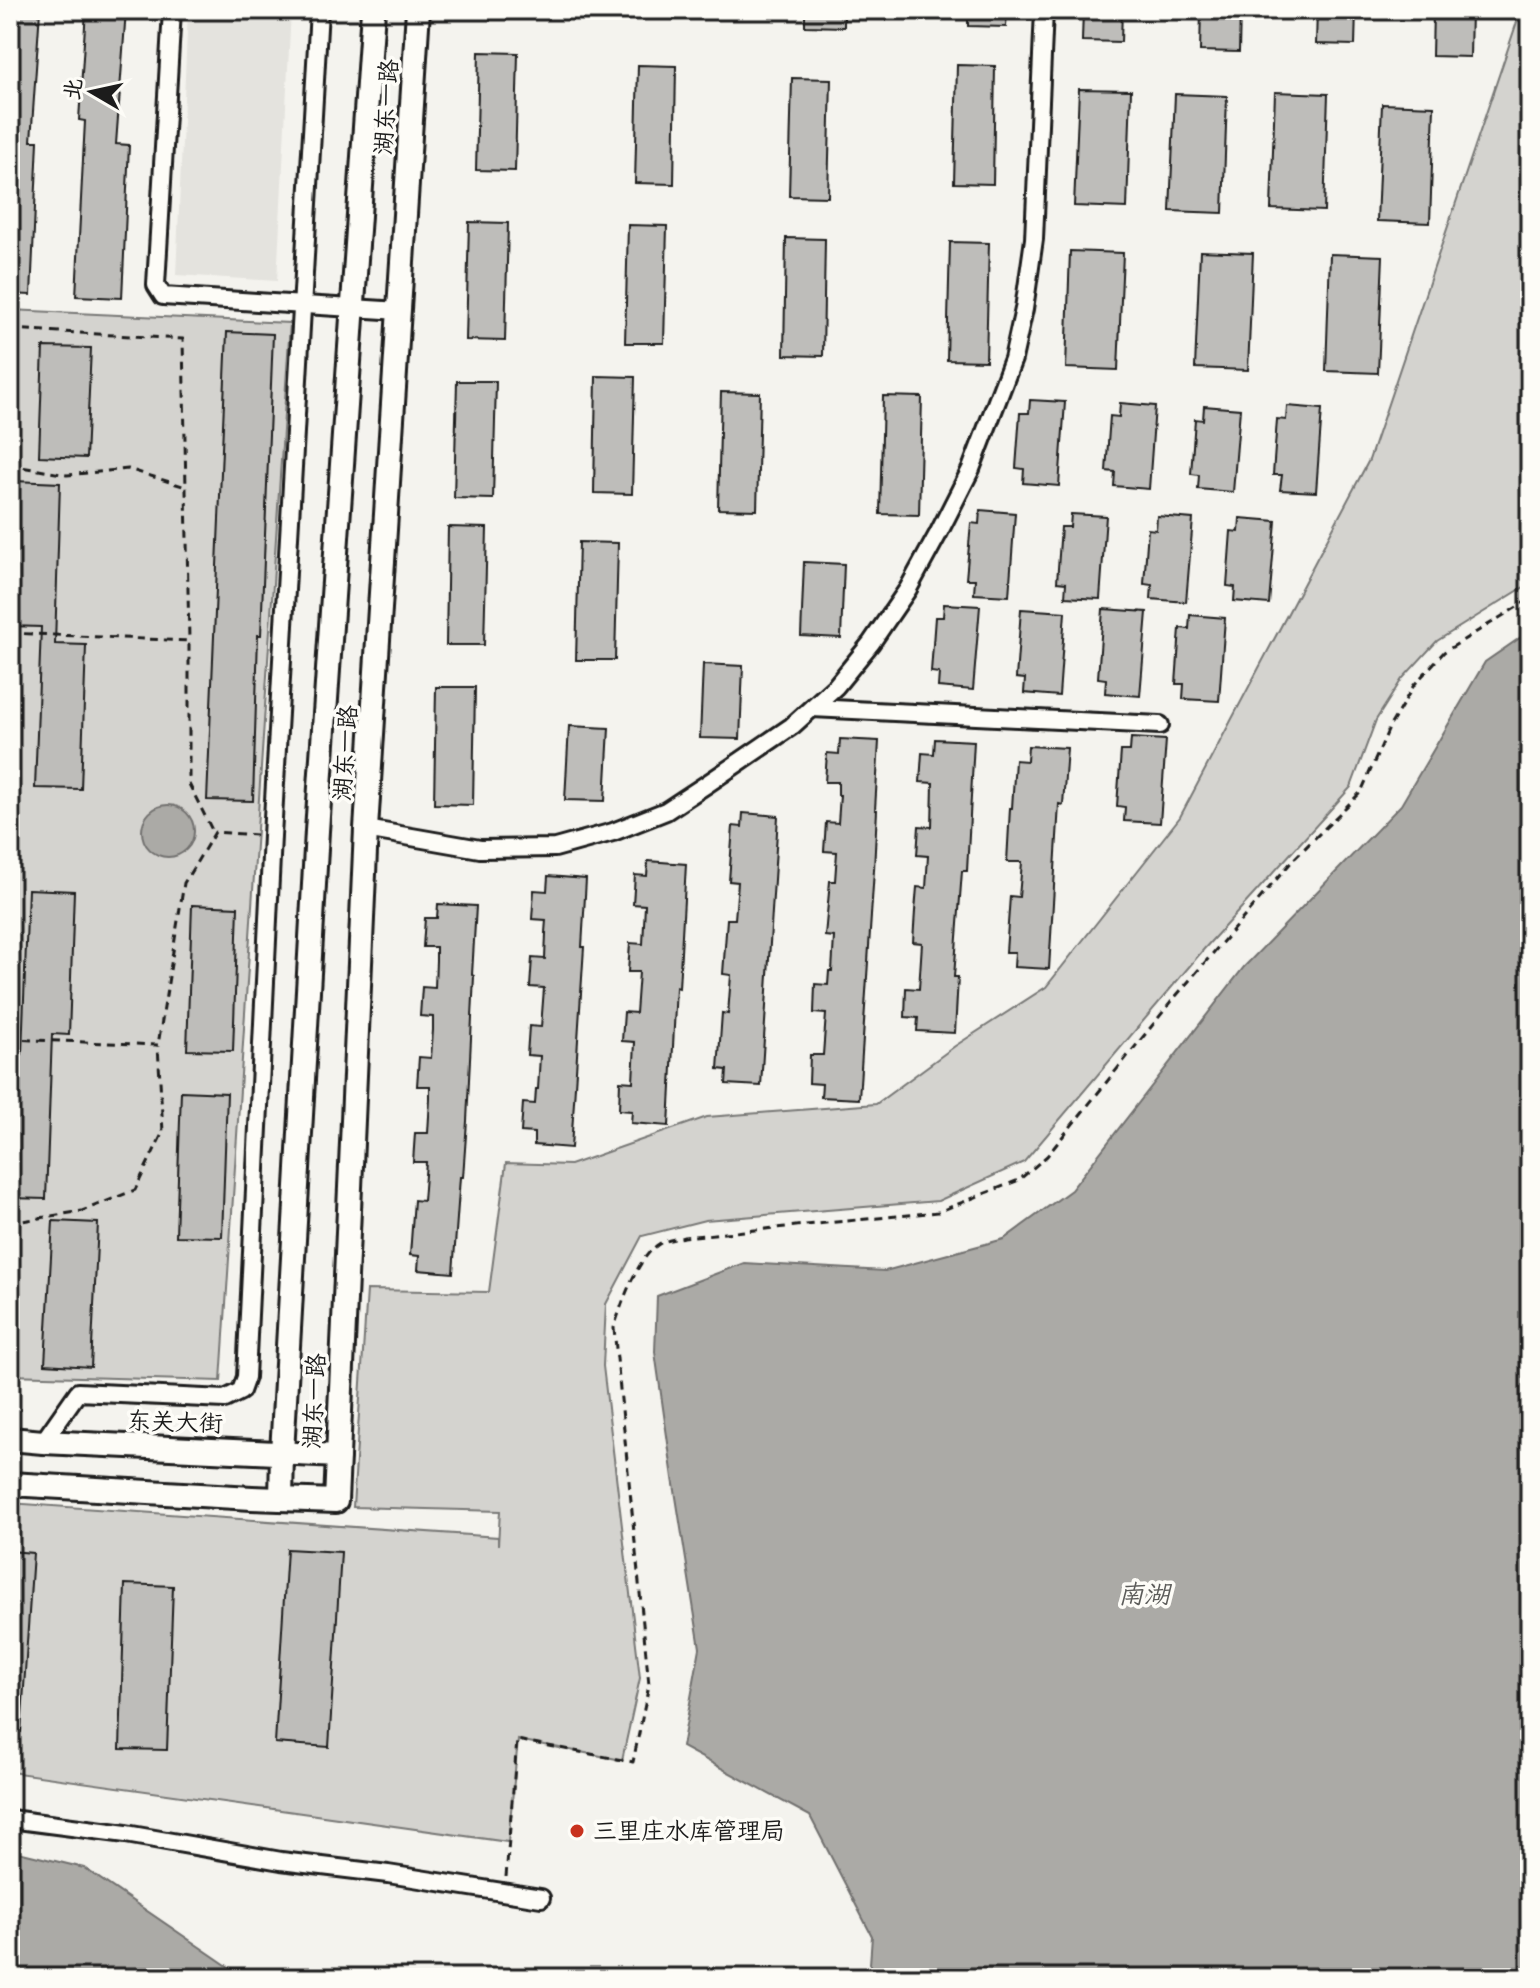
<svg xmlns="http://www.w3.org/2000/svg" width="1540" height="1988" font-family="'Comic Neue','LXGW WenKai TC',sans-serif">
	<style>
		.built { fill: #e4e3de }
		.green { fill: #d4d3cf; stroke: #787876; stroke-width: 2 }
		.water { fill: #abaaa6; stroke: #72716f; stroke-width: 2 }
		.building { fill: #bebdba; stroke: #1c1c1c; stroke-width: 2 }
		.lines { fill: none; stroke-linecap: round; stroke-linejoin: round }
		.minor-casing { stroke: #1c1c1c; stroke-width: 22 }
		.major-casing { stroke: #1c1c1c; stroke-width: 28 }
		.path { stroke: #1c1c1c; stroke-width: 3; stroke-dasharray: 8 6; stroke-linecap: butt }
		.minor { stroke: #fdfcf7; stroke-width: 16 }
		.major { stroke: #fdfcf7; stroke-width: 22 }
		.poi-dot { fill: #c8321e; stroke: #fdfcf7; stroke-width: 3 }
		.labels { text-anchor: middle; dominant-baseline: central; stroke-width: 7; stroke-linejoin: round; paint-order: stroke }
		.street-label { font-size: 24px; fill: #1c1c1c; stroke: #fdfcf7 }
		.poi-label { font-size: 24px; fill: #1c1c1c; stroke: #fdfcf7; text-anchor: start }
		.water-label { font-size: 26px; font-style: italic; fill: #5c5c5a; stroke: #fdfcf7 }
	</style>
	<rect width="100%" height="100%" fill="#f4f3ee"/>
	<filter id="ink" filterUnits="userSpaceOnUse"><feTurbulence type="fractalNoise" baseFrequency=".0125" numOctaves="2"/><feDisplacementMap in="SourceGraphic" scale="16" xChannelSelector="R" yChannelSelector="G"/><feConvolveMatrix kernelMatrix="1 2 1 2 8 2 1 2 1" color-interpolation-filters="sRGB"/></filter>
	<g filter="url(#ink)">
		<path class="built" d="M 188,10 L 291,10 L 277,281 L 176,275 Z"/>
		<g class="green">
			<path d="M 1521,10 L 1530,10 L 1530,579 L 1524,587 L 1437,641 L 1402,679 L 1376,720 L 1351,787 L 1204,949 L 1024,1162 L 938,1201 L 705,1220 L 642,1236 L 606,1304 L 603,1366 L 640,1678 L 622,1760 L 518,1740 L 508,1842 L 10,1772 L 10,1503 L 498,1537 L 498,1545 L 500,1511 L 353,1507 L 367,1290 L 489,1292 L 506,1163 L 570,1165 L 707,1117 L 876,1104 L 955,1046 L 1046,987 L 1180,817 L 1369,460 Z"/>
			<path d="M 10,310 L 290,323 L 221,1381 L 10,1375 Z"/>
		</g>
		<g class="water">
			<path d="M 1530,631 L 1530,1978 L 869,1978 L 872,1936 L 810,1816 L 682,1747 L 700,1648 L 673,1478 L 655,1352 L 657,1296 L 744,1263 L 885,1271 L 1004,1239 L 1071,1190 L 1244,967 L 1401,805 L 1485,662 Z"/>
			<circle cx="168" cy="831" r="26"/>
			<path d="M 10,1850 L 84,1868 L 245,1978 L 10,1978 Z"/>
		</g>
		<g class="building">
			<path d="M 10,10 L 40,10 L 31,141 L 38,141 L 31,295 L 10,294 Z"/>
			<path d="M 86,10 L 126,10 L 116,144 L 129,145 L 122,298 L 76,296 L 85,121 L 79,120 Z"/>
			<path d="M 805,10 L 844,10 L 844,27 L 805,26 Z"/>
			<path d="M 968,10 L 1007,10 L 1006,27 L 968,26 Z"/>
			<path d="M 1083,10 L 1122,10 L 1121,42 L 1082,41 Z"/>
			<path d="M 1201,10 L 1240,10 L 1239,52 L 1200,51 Z"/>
			<path d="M 1317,10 L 1356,10 L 1355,45 L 1316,44 Z"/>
			<path d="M 1433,10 L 1471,10 L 1470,57 L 1432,56 Z"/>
			<path d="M 479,52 L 518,53 L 515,171 L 476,170 Z"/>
			<path d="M 638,65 L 676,66 L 674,184 L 635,183 Z"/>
			<path d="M 957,65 L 995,66 L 993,184 L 954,183 Z"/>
			<path d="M 792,78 L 831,79 L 828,197 L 789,196 Z"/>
			<path d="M 1079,89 L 1131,90 L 1127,208 L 1074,206 Z"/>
			<path d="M 1275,92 L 1328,94 L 1324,211 L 1271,209 Z"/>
			<path d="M 1175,94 L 1227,96 L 1223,213 L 1170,211 Z"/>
			<path d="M 1382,104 L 1434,106 L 1430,223 L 1377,221 Z"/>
			<path d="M 469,222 L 508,223 L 505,341 L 466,340 Z"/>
			<path d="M 628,225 L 667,226 L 664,343 L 625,343 Z"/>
			<path d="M 786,238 L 825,239 L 823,356 L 784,355 Z"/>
			<path d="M 950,242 L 989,243 L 986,361 L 947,360 Z"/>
			<path d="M 1070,251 L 1123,253 L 1118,370 L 1066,368 Z"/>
			<path d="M 1200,251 L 1253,253 L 1248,370 L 1195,368 Z"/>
			<path d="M 1330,254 L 1383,256 L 1378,373 L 1326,371 Z"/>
			<path d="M 227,332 L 273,334 L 261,635 L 258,635 L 253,801 L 207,800 Z"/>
			<path d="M 43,347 L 91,348 L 86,458 L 39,456 Z"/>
			<path d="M 596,376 L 635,377 L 632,494 L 594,493 Z"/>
			<path d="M 457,381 L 496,381 L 493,499 L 454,498 Z"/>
			<path d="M 721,392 L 760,393 L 757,510 L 718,509 Z"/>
			<path d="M 883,396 L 922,397 L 919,515 L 880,514 Z"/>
			<path d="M 1030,400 L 1065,402 L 1059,486 L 1023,483 L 1024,469 L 1016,468 L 1020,413 L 1029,413 Z"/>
			<path d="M 1120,403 L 1155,406 L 1149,489 L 1114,486 L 1115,472 L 1106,471 L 1110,416 L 1119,417 Z"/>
			<path d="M 1204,406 L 1240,409 L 1233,492 L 1198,489 L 1199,475 L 1191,474 L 1195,419 L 1203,420 Z"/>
			<path d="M 1287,406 L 1322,409 L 1316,492 L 1280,490 L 1282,475 L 1273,475 L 1277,419 L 1286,420 Z"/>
			<path d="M 14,481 L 60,483 L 55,644 L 86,645 L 81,789 L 35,788 L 41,627 L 10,626 Z"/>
			<path d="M 980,510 L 1015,513 L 1009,596 L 974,594 L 975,579 L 966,579 L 971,523 L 979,524 Z"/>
			<path d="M 1071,514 L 1106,516 L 1100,599 L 1065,597 L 1066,583 L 1057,582 L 1061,527 L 1070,527 Z"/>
			<path d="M 1157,516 L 1193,519 L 1186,602 L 1151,599 L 1152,585 L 1144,584 L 1148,529 L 1156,530 Z"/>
			<path d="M 1240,518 L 1276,521 L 1269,604 L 1234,601 L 1235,587 L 1227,586 L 1231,531 L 1239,532 Z"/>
			<path d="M 448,527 L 487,528 L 484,645 L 446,645 Z"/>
			<path d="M 579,542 L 618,543 L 615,660 L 576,660 Z"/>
			<path d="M 804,562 L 844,564 L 841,638 L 801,636 Z"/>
			<path d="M 944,604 L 980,606 L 973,690 L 938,687 L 939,673 L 931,672 L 935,617 L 943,617 Z"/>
			<path d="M 1021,609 L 1065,612 L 1059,696 L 1024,693 L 1025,679 L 1016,678 Z"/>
			<path d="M 1103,609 L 1147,612 L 1140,696 L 1105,693 L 1106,679 L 1098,678 Z"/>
			<path d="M 1190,615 L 1225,618 L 1219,701 L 1183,699 L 1184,684 L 1176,684 L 1180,628 L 1189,629 Z"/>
			<path d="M 703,664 L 743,666 L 740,739 L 700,738 Z"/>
			<path d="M 436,687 L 475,687 L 473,805 L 434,804 Z"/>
			<path d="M 569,726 L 609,728 L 605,801 L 565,800 Z"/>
			<path d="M 1131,738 L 1166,740 L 1160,823 L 1124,821 L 1125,807 L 1117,806 L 1121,751 L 1130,751 Z"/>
			<path d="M 840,739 L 879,741 L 875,810 L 877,810 L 874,870 L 859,1099 L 821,1097 L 822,1084 L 809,1083 L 810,1055 L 823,1055 L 826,1014 L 814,1013 L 815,984 L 828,985 L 829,971 L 832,971 L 834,937 L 825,936 L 830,881 L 835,881 L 837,852 L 824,851 L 826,822 L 838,823 L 840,795 L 838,795 L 838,782 L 825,782 L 827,753 L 839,754 Z"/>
			<path d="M 935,739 L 974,741 L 967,871 L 962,871 L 954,977 L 958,977 L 955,1033 L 917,1031 L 918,1018 L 905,1017 L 906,988 L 919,989 L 922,943 L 913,942 L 915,911 L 917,887 L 926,888 L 928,856 L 917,855 L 919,826 L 932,827 L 933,783 L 920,782 L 922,753 L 934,754 Z"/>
			<path d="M 1028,746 L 1067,748 L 1063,805 L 1059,804 L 1049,969 L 1014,967 L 1015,952 L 1006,952 L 1010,896 L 1019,897 L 1022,862 L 1007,862 L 1010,808 L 1012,808 L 1015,760 L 1027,761 Z"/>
			<path d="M 743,813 L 778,816 L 761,1086 L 726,1084 L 727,1070 L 718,1069 L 722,1013 L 728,1014 L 731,975 L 723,974 L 727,919 L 735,919 L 738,882 L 729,881 L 733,826 L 742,827 Z"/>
			<path d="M 648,861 L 686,864 L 679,988 L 676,987 L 669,1126 L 631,1123 L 632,1111 L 619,1110 L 620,1081 L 633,1082 L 635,1042 L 622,1041 L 624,1012 L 636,1013 L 639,972 L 628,972 L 630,943 L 643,944 L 645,905 L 633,904 L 635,875 L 647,876 Z"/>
			<path d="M 548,876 L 586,879 L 582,947 L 584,947 L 571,1148 L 534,1145 L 534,1133 L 521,1132 L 523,1103 L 535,1104 L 536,1089 L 538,1089 L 540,1056 L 527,1055 L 529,1026 L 541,1027 L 544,988 L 530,987 L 532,958 L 545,959 L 546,933 L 545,933 L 546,920 L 532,919 L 534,890 L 547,891 Z"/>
			<path d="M 28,889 L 74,891 L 69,1035 L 52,1034 L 46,1199 L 10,1198 L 10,1053 L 22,1054 Z"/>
			<path d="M 438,904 L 476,906 L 472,975 L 474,976 L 467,1121 L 463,1177 L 460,1177 L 453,1273 L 418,1270 L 419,1256 L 410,1255 L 414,1200 L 423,1201 L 426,1162 L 413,1162 L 415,1133 L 428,1133 L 430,1099 L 430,1086 L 417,1086 L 419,1057 L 431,1058 L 433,1030 L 433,1017 L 420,1016 L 422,987 L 435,988 L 436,960 L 436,947 L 423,947 L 425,918 L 437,918 Z"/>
			<path d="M 192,905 L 238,907 L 233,1051 L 187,1050 Z"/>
			<path d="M 181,1091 L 227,1093 L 222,1237 L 176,1236 Z"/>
			<path d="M 53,1221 L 98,1223 L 91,1367 L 45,1364 Z"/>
			<path d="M 287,1549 L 341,1552 L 329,1747 L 275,1743 Z"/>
			<path d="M 10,1551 L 33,1553 L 21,1732 L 10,1731 Z"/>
			<path d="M 125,1584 L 173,1586 L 167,1750 L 120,1749 Z"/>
		</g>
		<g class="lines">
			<defs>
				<g id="minor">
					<path d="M 172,10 L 156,285 L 163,296 L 400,311"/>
					<path d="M 812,708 L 1160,725"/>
					<path d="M 366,829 L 480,849 L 555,848 L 613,832 L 666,811 L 707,784 L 792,726 L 836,686 L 871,643 L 908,589 L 938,534 L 971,469 L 1013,359 L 1024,309 L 1034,239 L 1044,10"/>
					<path d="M 43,1442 L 78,1392 L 225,1399 L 241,1391 L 246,1377 L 272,836 L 319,10"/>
					<path d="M 10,1819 L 126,1834 L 281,1861 L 388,1874 L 541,1898"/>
				</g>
				<g id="major">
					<path d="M 10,1439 L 43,1442 L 338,1456"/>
					<path d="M 10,1484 L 252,1498 L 336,1501 L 366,829 L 418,10"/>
					<path d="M 281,1499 L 282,1453 L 317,831 L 373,10"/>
				</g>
			</defs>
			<use href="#minor" class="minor-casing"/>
			<use href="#major" class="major-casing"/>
			<g class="path">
				<path d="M 10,329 L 183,339 L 189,641"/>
				<path d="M 10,450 L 16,430 L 17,330"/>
				<path d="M 10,465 L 67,475 L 128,469 L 186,487"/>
				<path d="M 10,633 L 189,641 L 189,784 L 214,834"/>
				<path d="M 10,1039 L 158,1045 L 184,883 L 215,832 L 256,835"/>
				<path d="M 10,1223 L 82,1211 L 135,1190 L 163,1132 L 158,1046"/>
				<path d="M 506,1877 L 517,1740 L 633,1762 L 649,1685 L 614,1328 C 622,1303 636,1259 659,1244 C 665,1240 677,1239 684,1237 L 938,1212 L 1019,1180 L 1047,1156 L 1176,996 L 1294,859 L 1361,792 L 1390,726 L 1414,685 L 1444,652 L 1530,599"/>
			</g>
			<use href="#minor" class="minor"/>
			<use href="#major" class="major"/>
		</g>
	</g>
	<circle class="poi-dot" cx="577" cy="1831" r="8"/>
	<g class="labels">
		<g class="street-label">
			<text transform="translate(386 107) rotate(-86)">湖东一路</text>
			<text transform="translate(345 753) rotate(-86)">湖东一路</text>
			<text transform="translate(314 1401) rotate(-87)">湖东一路</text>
			<text transform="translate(175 1422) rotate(2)">东关大街</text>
		</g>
		<g class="poi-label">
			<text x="593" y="1831">三里庄水库管理局</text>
		</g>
		<g class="water-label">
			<text x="1144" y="1595">南湖</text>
		</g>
	</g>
	<rect width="1540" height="1988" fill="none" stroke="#fdfcf7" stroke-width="40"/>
	<rect x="20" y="20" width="1500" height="1948" fill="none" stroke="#1c1c1c" stroke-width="3" filter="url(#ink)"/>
	<g transform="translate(92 92) rotate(279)" stroke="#fdfcf7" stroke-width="6" paint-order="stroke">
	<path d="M0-6L14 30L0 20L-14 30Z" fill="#1c1c1c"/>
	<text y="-12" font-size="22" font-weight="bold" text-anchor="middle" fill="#1c1c1c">北</text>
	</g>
</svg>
